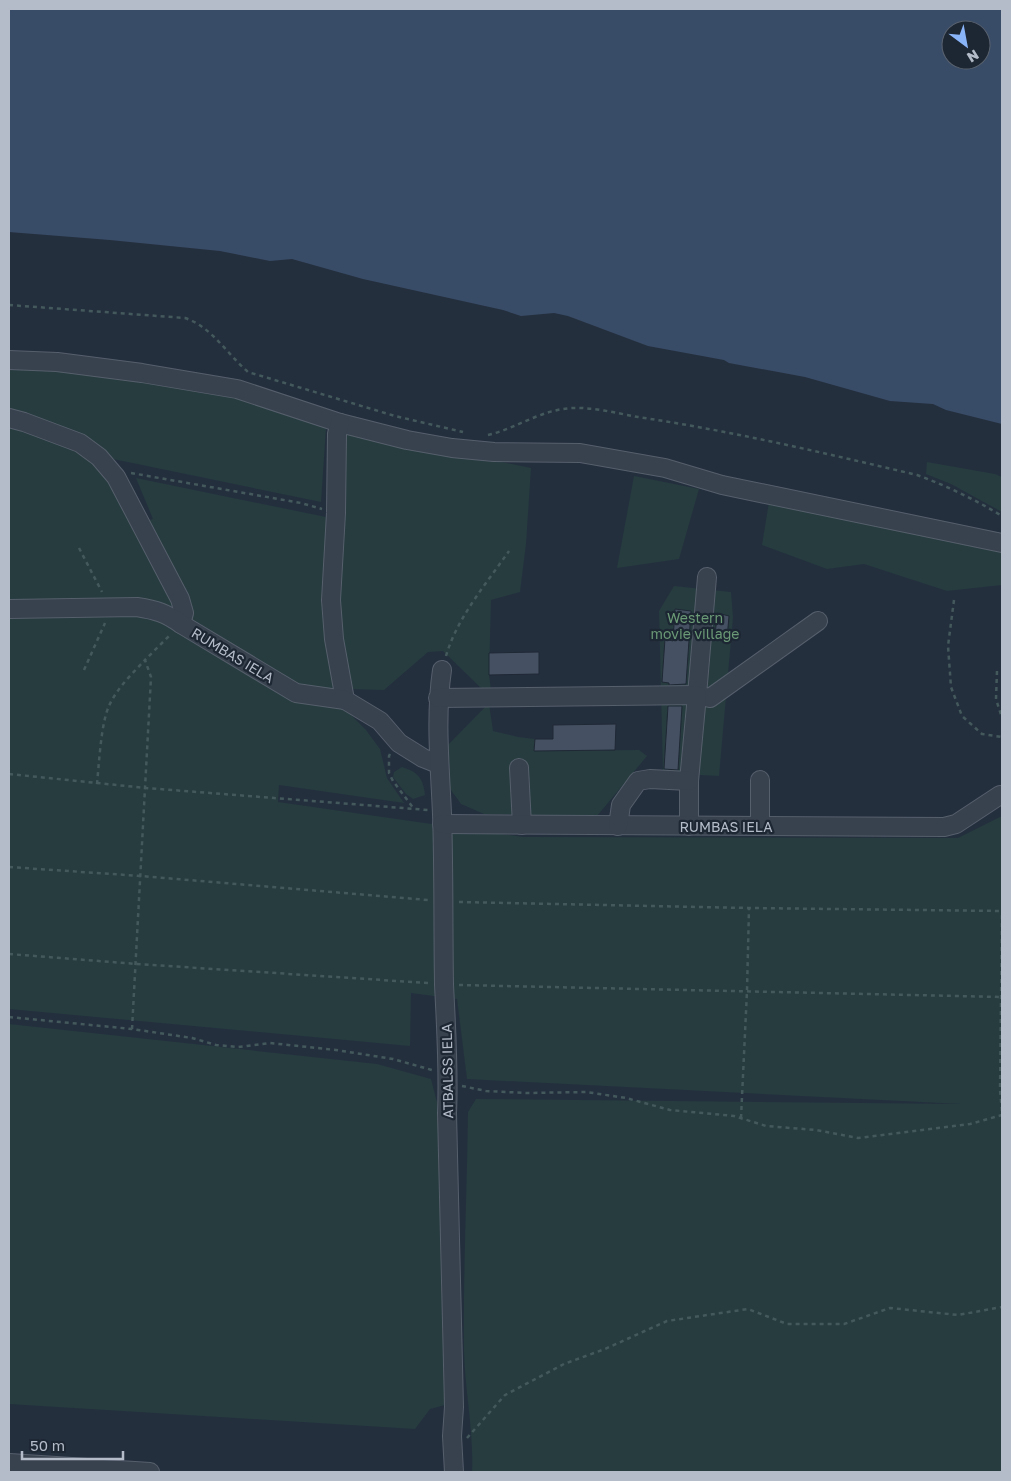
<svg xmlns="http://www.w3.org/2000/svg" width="1011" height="1481" font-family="'Golos Text',sans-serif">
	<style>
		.green { fill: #263c3f }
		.water { fill: #394c67; fill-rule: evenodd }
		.building { fill: #455162; stroke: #1f2835 }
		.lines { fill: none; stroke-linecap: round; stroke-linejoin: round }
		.minor-casing { stroke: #565f6c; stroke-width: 20 }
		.path { stroke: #44595c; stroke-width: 2.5; stroke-dasharray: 4 4; stroke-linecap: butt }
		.minor { stroke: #38414e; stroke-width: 18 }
		.labels { text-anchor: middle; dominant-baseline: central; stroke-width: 4.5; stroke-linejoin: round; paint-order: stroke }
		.park-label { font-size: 14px; fill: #6b9a76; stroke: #1d2633 }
		.street-label { font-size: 14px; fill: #b4bcc9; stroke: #1d2633 }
	</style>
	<rect width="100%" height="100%" fill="#242f3e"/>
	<g class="green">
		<path d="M 9,364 L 214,391 L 260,402 L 326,428 L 321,502 L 113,459 L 88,438 L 16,412 L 99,467 L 134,525 L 153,519 L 136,478 L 326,517 L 327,532 L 344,430 L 531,468 L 526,544 L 520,592 L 491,600 L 489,675 L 491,690 L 483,690 L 443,651 L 428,652 L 384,690 L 347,689 L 347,711 L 366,730 L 380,749 L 387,778 L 404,803 L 279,785 L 278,802 L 523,837 L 958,838 L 1002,816 L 1002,1472 L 472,1472 C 474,1432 465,1392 464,1351 C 463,1272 467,1191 468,1112 L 476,1099 L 961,1104 L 467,1079 L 457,999 L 411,993 L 410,1046 L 9,1009 Z"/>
		<path d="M 927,462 L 995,474 L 1002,477 L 1002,512 L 951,484 L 926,474 Z"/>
		<path d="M 634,476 L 699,489 L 679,559 L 617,568 Z"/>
		<path d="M 769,502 L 961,544 L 1002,550 L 1002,585 L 947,591 L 864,564 L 827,569 L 762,545 Z"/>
		<path d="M 674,586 L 731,592 L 733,617 L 719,776 L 663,773 L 659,611 Z"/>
		<path d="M 489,703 L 493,731 L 518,737 L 535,739 L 534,751 L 639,750 L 647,756 L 597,816 L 484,814 L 461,804 L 448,786 L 445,748 Z"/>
		<path d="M 402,767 C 418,772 423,778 425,795 L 413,799 L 406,794 L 393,777 L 394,772 Z"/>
		<path d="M 9,1024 L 377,1064 L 431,1079 L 438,1106 L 445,1405 L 430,1409 L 415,1429 L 9,1404 Z"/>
	</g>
	<path class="water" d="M 9,9 L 1002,9 L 1002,424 L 946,410 L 933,404 L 890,401 L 805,377 L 729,363 L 724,360 L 648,346 L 568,316 L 554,313 L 521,316 L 503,310 L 363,279 L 292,259 L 270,261 L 220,251 L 110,240 L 9,232 ZM 951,30 L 981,30 L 981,60 L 951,60 Z"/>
	<g class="building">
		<path d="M 675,609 L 691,611 L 686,684 L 669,685 L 669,683 L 662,682 L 665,639 L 673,641 Z"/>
		<path d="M 717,613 L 729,616 L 727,639 L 715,638 Z"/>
		<path d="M 539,652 L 539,674 L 489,675 L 489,653 Z"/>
		<path d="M 668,706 L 682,706 L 678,770 L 664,769 Z"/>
		<path d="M 616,724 L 615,750 L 534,751 L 535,739 L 553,739 L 553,725 Z"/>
	</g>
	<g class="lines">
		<defs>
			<g id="minor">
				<path d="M 9,360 L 57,362 L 142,373 L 237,389 L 340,423 L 407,440 L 452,448 L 494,452 L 580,453 L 665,468 L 722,485 L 1002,543"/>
				<path d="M 9,418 L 24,422 L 80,443 L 99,457 L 116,477 L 180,599 L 184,613 L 181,624"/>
				<path d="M 340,423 L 337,434 L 336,513 L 331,600 L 334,639 L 345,700"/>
				<path d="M 707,577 L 697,695 L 710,698 L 818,621"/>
				<path d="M 9,609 L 137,607 C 156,610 166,613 181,624 L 296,693 L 345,700 L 380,721 L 399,743 L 423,758 L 438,764"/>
				<path d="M 442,670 C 435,718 440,766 442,814 C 444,871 443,928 444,984 C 446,1027 449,1070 447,1113 L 454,1407 L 452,1436 L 454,1472"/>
				<path d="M 438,698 L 697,695 L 689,781 L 689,826"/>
				<path d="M 519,768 L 522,825"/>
				<path d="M 442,824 L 944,827 L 956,824 L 1000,795"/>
				<path d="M 618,826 L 621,805 L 638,781 L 650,779 L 689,781"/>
				<path d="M 760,826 L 760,780"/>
				<path d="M 9,1463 L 150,1472"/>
			</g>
		</defs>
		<use href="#minor" class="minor-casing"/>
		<g class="path">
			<path d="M 9,305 L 185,318 C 212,327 227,354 248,372 L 395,416 L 463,432"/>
			<path d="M 488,435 C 514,429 536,413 563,409 C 586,405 615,413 638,417 C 732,431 824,453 917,475 C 947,486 974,499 1002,516"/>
			<path d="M 131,473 L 301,503 L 322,509"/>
			<path d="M 79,548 L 102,592"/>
			<path d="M 954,600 L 948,646 L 951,687 L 962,716 L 982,734 L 1002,737"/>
			<path d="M 446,656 C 457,618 486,584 509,551"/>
			<path d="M 84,670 L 105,623"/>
			<path d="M 997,671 L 996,699 L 1002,718"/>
			<path d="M 390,754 L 389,756 L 389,773 L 393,781 L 414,809"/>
			<path d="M 9,774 L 146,788 L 428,810"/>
			<path d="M 97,784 C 99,764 101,723 109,706 C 117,688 132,674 145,660"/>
			<path d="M 9,867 L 141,876 L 428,900"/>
			<path d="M 459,902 L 749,908 L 1002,911"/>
			<path d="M 1002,915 L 1000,1090 L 1002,1112"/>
			<path d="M 9,954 L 137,964 L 428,983"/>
			<path d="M 459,985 L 1002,997"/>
			<path d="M 9,1017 L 132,1029 L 192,1038 L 216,1045 L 238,1047 L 270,1043 L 336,1050 L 393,1059 L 432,1070"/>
			<path d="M 132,1029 L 151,677 L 145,660 L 170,635"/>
			<path d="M 462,1086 L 486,1091 L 526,1093 L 586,1092 L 626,1098 L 670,1110 L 734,1116 L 766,1126 L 816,1130 L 858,1138 L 970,1124 L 1002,1115"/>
			<path d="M 741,1118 L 747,991 L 749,908"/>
			<path d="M 467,1438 L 505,1395 L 564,1364 L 605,1349 L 667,1321 L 748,1309 L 787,1324 L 844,1324 L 890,1308 L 958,1315 L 1002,1307"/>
		</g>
		<use href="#minor" class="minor"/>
	</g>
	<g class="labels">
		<g class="park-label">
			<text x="695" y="617">Western<tspan x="695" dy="16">movie village</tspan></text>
		</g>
		<g class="street-label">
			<text transform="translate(233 655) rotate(31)">RUMBAS IELA</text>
			<text x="726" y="826">RUMBAS IELA</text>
			<text transform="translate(447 1071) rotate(-91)">ATBALSS IELA</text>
		</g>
	</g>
	<rect width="1011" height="1481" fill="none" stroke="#b4bcc9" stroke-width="20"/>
	<g transform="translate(966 45) rotate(148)"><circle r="24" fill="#1d2633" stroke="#59626f"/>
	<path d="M0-4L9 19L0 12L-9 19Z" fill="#8ab4f8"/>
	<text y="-8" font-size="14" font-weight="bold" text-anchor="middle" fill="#b4bcc9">N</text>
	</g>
	<path d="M22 1451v8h101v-8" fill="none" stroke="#b4bcc9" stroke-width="2.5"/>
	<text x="30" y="1451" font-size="15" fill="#b4bcc9" stroke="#1d2633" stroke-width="4" paint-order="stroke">50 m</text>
</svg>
